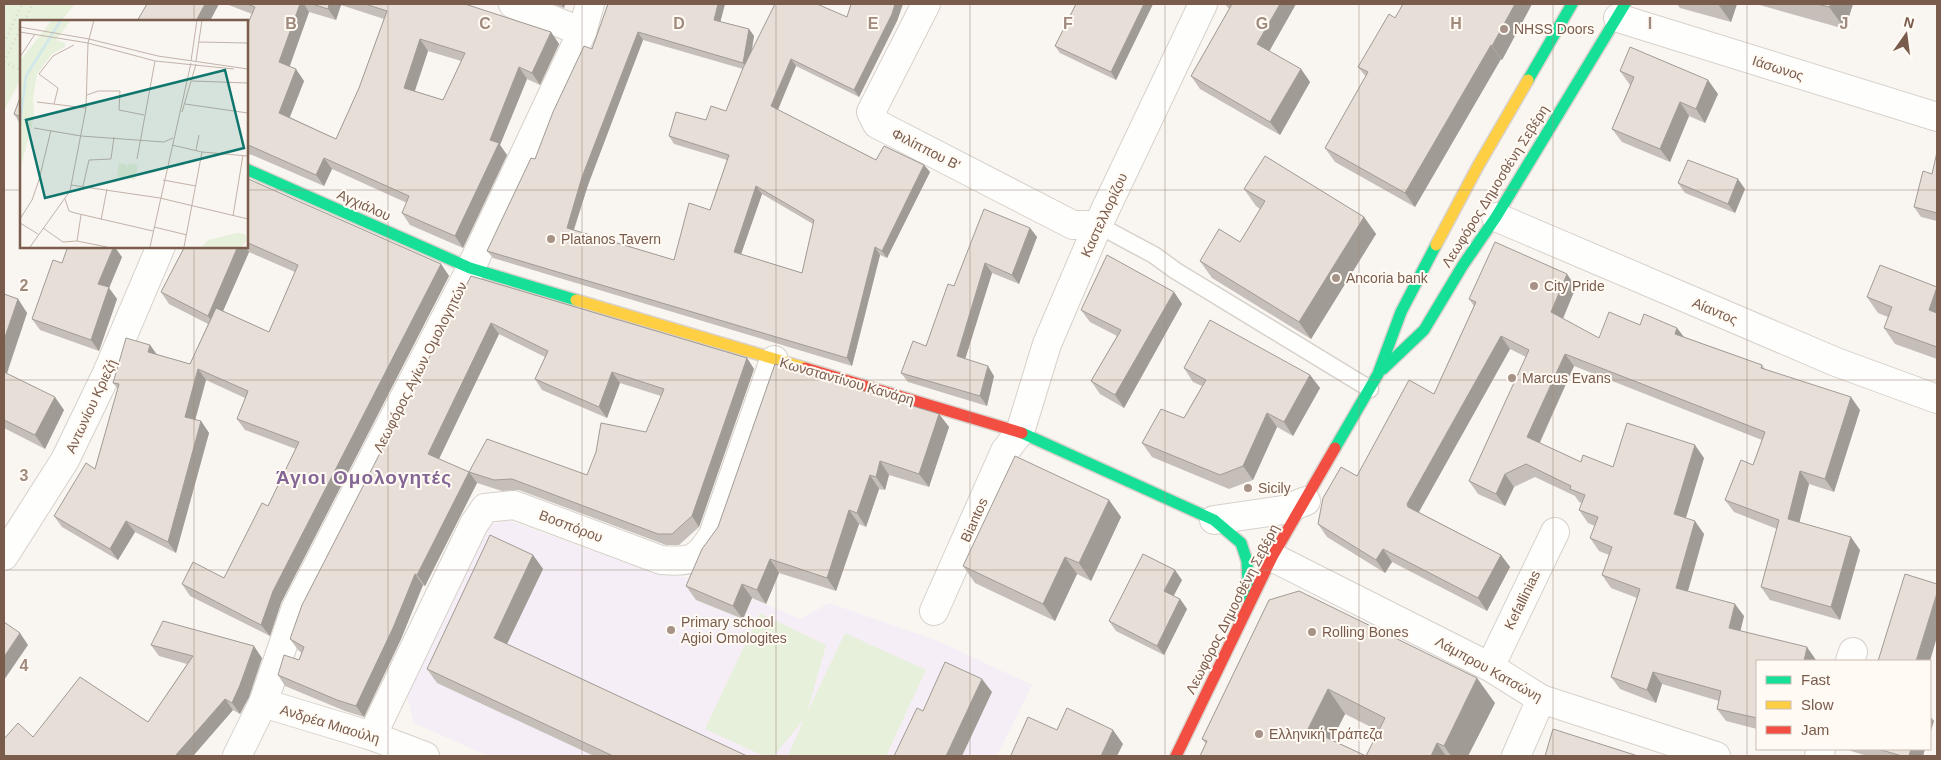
<svg xmlns="http://www.w3.org/2000/svg" width="1941" height="760" font-family="Helvetica,sans-serif">
	<style>
		.education { fill: #f6eef6 }
		.green { fill: #e7f0db }
		.lines { fill: none; stroke-linecap: round; stroke-linejoin: round }
		.lane-casing { stroke: #d7d1cb; stroke-width: 19 }
		.street-casing { stroke: #d7d1cb; stroke-width: 30 }
		.fast-casing { stroke: #d9d2cb; stroke-width: 14 }
		.slow-casing { stroke: #d9d2cb; stroke-width: 14 }
		.jam-casing { stroke: #d9d2cb; stroke-width: 14 }
		.path { stroke: #dcd5d0; stroke-width: 3; stroke-dasharray: 1 4; stroke-linecap: butt }
		.lane { stroke: #fefefd; stroke-width: 16 }
		.street { stroke: #fefefd; stroke-width: 28 }
		.fast { stroke: #16e098; stroke-width: 11 }
		.slow { stroke: #ffcf43; stroke-width: 11 }
		.jam { stroke: #f24e42; stroke-width: 11 }
		.wall { fill: #c6bfb9; fill-rule: evenodd }
		.shaded-wall { fill: #a19b96 }
		.building { fill: #e6ded7; stroke: #a19b96; fill-rule: evenodd }
		.grid { fill: none; stroke: #9f8a7d; stroke-width: 1; stroke-opacity: 0.55 }
		.poi-dot { fill: #a69286; stroke: #fffaf3; stroke-width: 2 }
		.labels { text-anchor: middle; dominant-baseline: central; stroke-width: 4; stroke-linejoin: round; paint-order: stroke }
		.poi-label { font-size: 14px; fill: #7a5c4d; stroke: #fffaf3; text-anchor: start }
		.street-label { font-size: 14px; fill: #7a5c4d; stroke: #fffaf3 }
		.district-label { font-size: 19px; font-weight: bold; letter-spacing: 1px; fill: #846695; stroke: #fffaf3 }
		.inset-river { fill: none; stroke: #d0e8ea; stroke-width: 2.5 }
		.inset-road { fill: none; stroke: #c2b3aa; stroke-width: 1 }
		.view { fill: #0f766e; fill-opacity: 0.15; stroke: #0f766e; stroke-width: 2.5 }
		.inset-edge { fill: none; stroke: #7a5c4d; stroke-width: 2.5 }
		.grid-label { font-size: 16px; text-anchor: middle; font-weight: bold; fill: #9f8a7d; stroke: #fffaf3; stroke-width: 4; stroke-linejoin: round; paint-order: stroke }
	</style>
	<rect width="100%" height="100%" fill="#f9f5f0"/>
	<path class="education" d="M 507,520 L 657,574 L 710,580 L 800,619 L 829,603 L 936,640 L 1032,685 L 997,756 L 488,756 L 414,723 L 405,690 L 487,526 Z"/>
	<g class="green">
		<path d="M 4,4 L 75,4 L 61,21 L 21,21 L 21,78 L 4,111 Z"/>
		<path d="M 760,613 L 826,645 L 807,713 L 845,633 L 926,670 L 886,756 L 788,756 L 804,719 L 774,756 L 764,756 L 705,729 Z"/>
	</g>
	<g class="lines">
		<defs>
			<path id="lane" d="M 1098,225 L 1154,255 L 1176,271 L 1370,389"/>
			<g id="street">
				<path d="M 513,4 L 582,32"/>
				<path d="M 926,4 L 871,112 L 877,124 L 1073,225 L 1098,225"/>
				<path d="M 1618,18 L 1937,117"/>
				<path d="M 1496,217 L 1836,362 L 1937,399"/>
				<path d="M 1214,520 L 1283,510 L 1306,501"/>
				<path d="M 4,556 L 65,460 L 107,373 L 161,246"/>
				<path d="M 1272,557 L 1490,667 L 1541,699 L 1716,756"/>
				<path d="M 934,611 L 1005,451 L 1020,432 L 1047,344 L 1098,225 L 1203,4"/>
				<path d="M 1850,661 L 1853,652"/>
				<path d="M 1490,667 L 1555,532"/>
				<path d="M 263,703 L 372,736 L 425,756"/>
				<path d="M 372,736 L 474,524 L 485,508 L 514,505 L 661,560 C 690,562 697,561 713,535 L 774,360"/>
				<path d="M 237,756 L 263,703 L 295,610 L 467,276 L 582,32 L 590,4"/>
				<path d="M 1516,756 L 1541,699"/>
				<path d="M 1819,756 L 1821,749"/>
			</g>
			<g id="fast">
				<path d="M 1528,80 L 1572,4"/>
				<path d="M 246,169 L 470,268 L 576,300"/>
				<path d="M 1383,369 L 1424,330 L 1463,265 L 1496,217 L 1625,4"/>
				<path d="M 1022,433 L 1214,520 L 1241,543 L 1247,561 L 1249,601"/>
				<path d="M 1335,448 L 1378,374 L 1401,312 L 1436,245"/>
			</g>
			<g id="slow">
				<path d="M 1436,245 L 1478,166 L 1528,80"/>
				<path d="M 576,300 L 805,368"/>
			</g>
			<g id="jam">
				<path d="M 805,368 L 1022,433"/>
				<path d="M 1176,756 L 1272,557 L 1335,448"/>
			</g>
		</defs>
		<use href="#lane" class="lane-casing"/>
		<use href="#street" class="street-casing"/>
		<use href="#fast" class="fast-casing"/>
		<use href="#slow" class="slow-casing"/>
		<use href="#jam" class="jam-casing"/>
		<g class="path">
			<path d="M 24,21 L 33,4"/>
			<path d="M 4,43 L 22,4"/>
			<path d="M 4,62 L 21,27"/>
			<path d="M 4,62 L 21,70"/>
		</g>
		<use href="#lane" class="lane"/>
		<use href="#street" class="street"/>
		<use href="#fast" class="fast"/>
		<use href="#slow" class="slow"/>
		<use href="#jam" class="jam"/>
	</g>
	<g class="wall">
		<path d="M 226,4 L 465,4 L 551,32 L 559,44 L 540,85 L 527,79 L 500,145 L 507,155 L 463,248 L 410,225 L 402,213 L 407,203 L 332,169 L 324,186 L 252,155 L 246,154 L 246,28 L 252,14 ZM 341,5 L 384,19 L 359,88 L 336,139 L 290,117 L 304,81 L 289,66 L 309,12 L 336,20 ZM 428,51 L 461,61 L 443,100 L 415,91 Z"/>
		<path d="M 553,4 L 565,4 L 564,8 Z"/>
		<path d="M 608,4 L 725,4 L 720,22 L 749,29 L 754,36 L 752,51 L 847,17 L 851,4 L 903,4 L 897,21 L 859,97 L 796,66 L 778,110 L 876,160 L 924,165 L 930,172 L 887,258 L 880,255 L 852,366 L 493,258 L 487,251 L 592,49 ZM 643,40 L 743,69 L 726,111 L 669,136 L 674,144 L 727,160 L 710,210 L 674,260 L 574,230 L 588,185 ZM 762,194 L 813,224 L 802,273 L 741,254 Z"/>
		<path d="M 1076,4 L 1153,4 L 1116,80 L 1060,53 L 1055,46 Z"/>
		<path d="M 1225,4 L 1296,4 L 1269,51 L 1301,69 L 1310,82 L 1280,135 L 1200,89 L 1191,76 L 1229,9 Z"/>
		<path d="M 1403,4 L 1532,4 L 1502,60 L 1501,59 L 1415,207 L 1335,162 L 1325,148 L 1366,77 L 1358,67 L 1395,18 Z"/>
		<path d="M 1677,4 L 1737,4 L 1731,22 L 1680,8 Z"/>
		<path d="M 1756,4 L 1853,4 L 1845,29 Z"/>
		<path d="M 1620,71 L 1718,94 L 1705,123 L 1689,116 L 1670,162 L 1622,142 L 1612,129 L 1630,85 Z"/>
		<path d="M 21,95 L 21,125 L 14,114 Z"/>
		<path d="M 1937,152 L 1937,221 L 1921,217 L 1914,207 L 1932,174 Z"/>
		<path d="M 246,178 L 441,264 L 449,276 L 281,603 L 270,636 L 190,596 L 182,584 L 224,578 L 268,506 L 296,449 L 245,430 L 237,419 L 245,398 L 206,380 L 195,420 L 201,421 L 209,433 L 176,553 L 135,532 L 118,560 L 62,527 L 54,516 L 95,469 L 118,389 L 113,383 L 150,345 L 156,354 L 190,364 L 208,324 L 169,304 L 161,292 L 185,246 L 246,246 ZM 249,252 L 295,272 L 269,332 L 223,311 Z"/>
		<path d="M 1678,183 L 1745,189 L 1735,213 L 1685,193 Z"/>
		<path d="M 1244,189 L 1364,217 L 1376,234 L 1311,339 L 1212,278 L 1200,261 L 1240,242 L 1260,209 L 1256,206 Z"/>
		<path d="M 1030,228 L 1037,237 L 1019,284 L 992,273 L 965,359 L 994,376 L 987,406 L 908,382 L 901,373 L 926,346 L 954,286 Z"/>
		<path d="M 122,257 L 109,288 L 117,299 L 99,351 L 40,330 L 32,319 L 62,263 Z"/>
		<path d="M 471,276 L 747,358 L 754,369 L 699,527 L 679,545 L 666,545 L 519,490 L 502,491 L 477,483 L 425,586 L 423,585 L 401,639 L 364,717 L 345,711 L 285,686 L 278,675 L 299,660 L 302,653 L 298,650 L 290,639 ZM 499,334 L 545,357 L 535,379 L 542,390 L 607,418 L 620,383 L 661,396 L 646,432 L 587,475 L 469,472 L 439,459 Z"/>
		<path d="M 1576,287 L 1563,319 L 1599,338 L 1640,325 L 1677,328 L 1684,337 L 1762,365 L 1765,369 L 1860,410 L 1834,492 L 1809,484 L 1799,523 L 1860,550 L 1840,620 L 1770,600 L 1761,587 L 1777,529 L 1734,512 L 1725,500 L 1753,465 L 1762,440 L 1574,366 L 1540,443 L 1581,462 L 1613,467 L 1704,458 L 1686,518 L 1704,534 L 1688,591 L 1744,616 L 1740,631 L 1816,660 L 1816,661 L 1757,661 L 1757,729 L 1726,721 L 1717,709 L 1719,701 L 1662,684 L 1656,703 L 1620,689 L 1611,677 L 1637,598 L 1611,588 L 1602,575 L 1609,555 L 1599,551 L 1590,538 L 1595,526 L 1588,523 L 1579,510 L 1582,503 L 1579,502 L 1575,496 L 1535,477 L 1514,487 L 1505,506 L 1478,494 L 1469,481 L 1526,357 L 1510,349 L 1419,512 L 1501,555 L 1510,567 L 1487,611 L 1392,562 L 1385,573 L 1327,537 L 1318,524 L 1357,476 L 1434,394 L 1474,306 L 1469,299 Z"/>
		<path d="M 1937,287 L 1937,359 L 1895,344 L 1884,328 L 1888,317 L 1878,313 L 1867,297 Z"/>
		<path d="M 1174,292 L 1182,304 L 1124,408 L 1100,394 L 1091,381 L 1117,336 L 1090,322 L 1081,310 Z"/>
		<path d="M 4,294 L 18,299 L 27,313 L 7,374 L 64,410 L 45,449 L 4,428 Z"/>
		<path d="M 1184,368 L 1310,375 L 1320,388 L 1293,436 L 1277,427 L 1253,480 L 1229,489 L 1152,457 L 1142,443 L 1184,418 L 1202,386 L 1193,382 Z"/>
		<path d="M 939,414 L 949,427 L 929,487 L 889,475 L 885,490 L 879,489 L 866,527 L 859,524 L 836,591 L 779,573 L 766,604 L 752,598 L 743,619 L 696,600 L 686,586 Z"/>
		<path d="M 1109,500 L 1121,517 L 1091,581 L 1077,574 L 1055,621 L 975,583 L 963,566 Z"/>
		<path d="M 533,555 L 543,569 L 507,644 L 747,756 L 594,756 L 437,683 L 427,669 Z"/>
		<path d="M 1182,580 L 1173,596 L 1180,599 L 1187,609 L 1164,655 L 1116,631 L 1109,621 Z"/>
		<path d="M 1269,600 L 1495,703 L 1468,756 L 1200,756 L 1206,744 L 1202,739 ZM 1345,714 L 1379,731 L 1366,756 L 1332,740 Z"/>
		<path d="M 151,645 L 262,658 L 249,697 L 240,714 L 233,710 L 193,756 L 4,756 L 33,737 L 148,722 L 187,664 L 159,656 Z"/>
		<path d="M 1847,749 L 1925,749 L 1923,756 L 1867,756 L 1848,750 Z"/>
	</g>
	<g class="shaded-wall">
		<path d="M 205,4 L 219,4 L 210,21 L 196,21 Z"/>
		<path d="M 300,4 L 304,4 L 309,12 L 287,74 L 279,62 Z"/>
		<path d="M 329,4 L 340,4 L 341,5 L 336,20 L 328,9 Z"/>
		<path d="M 561,4 L 565,4 L 564,8 Z"/>
		<path d="M 718,4 L 725,4 L 719,27 L 714,20 Z"/>
		<path d="M 895,4 L 903,4 L 897,21 L 859,97 L 854,90 Z"/>
		<path d="M 1144,4 L 1153,4 L 1116,80 L 1111,72 Z"/>
		<path d="M 1280,4 L 1296,4 L 1266,57 L 1257,44 Z"/>
		<path d="M 1515,4 L 1532,4 L 1502,60 L 1492,46 Z"/>
		<path d="M 1718,4 L 1737,4 L 1731,22 Z"/>
		<path d="M 1831,4 L 1853,4 L 1845,29 L 1829,7 Z"/>
		<path d="M 749,29 L 754,36 L 748,70 L 743,63 Z"/>
		<path d="M 551,32 L 559,44 L 540,85 L 532,73 Z"/>
		<path d="M 638,32 L 643,40 L 588,185 L 572,235 L 567,228 L 582,177 Z"/>
		<path d="M 420,39 L 428,51 L 412,99 L 404,88 Z"/>
		<path d="M 1491,45 L 1501,59 L 1415,207 L 1405,193 Z"/>
		<path d="M 791,59 L 796,66 L 776,114 L 771,106 Z"/>
		<path d="M 519,67 L 527,79 L 500,145 L 507,155 L 463,248 L 455,236 L 490,140 Z"/>
		<path d="M 296,69 L 304,81 L 287,124 L 279,113 Z"/>
		<path d="M 1301,69 L 1310,82 L 1280,135 L 1270,122 Z"/>
		<path d="M 1708,80 L 1718,94 L 1705,123 L 1696,109 Z"/>
		<path d="M 1680,102 L 1689,116 L 1670,162 L 1660,149 Z"/>
		<path d="M 324,158 L 332,169 L 324,186 L 316,175 Z"/>
		<path d="M 924,165 L 930,172 L 887,258 L 882,251 Z"/>
		<path d="M 1738,179 L 1745,189 L 1735,213 L 1728,204 Z"/>
		<path d="M 756,186 L 762,194 L 739,260 L 734,252 Z"/>
		<path d="M 1364,217 L 1376,234 L 1311,339 L 1299,322 Z"/>
		<path d="M 1030,228 L 1037,237 L 1019,284 L 1012,275 Z"/>
		<path d="M 114,246 L 122,257 L 109,288 L 117,299 L 99,351 L 91,340 L 98,284 Z"/>
		<path d="M 238,246 L 245,246 L 249,252 L 216,327 L 208,316 Z"/>
		<path d="M 875,247 L 880,255 L 852,366 L 847,358 Z"/>
		<path d="M 985,263 L 992,273 L 963,366 L 957,356 Z"/>
		<path d="M 441,264 L 449,276 L 281,603 L 270,636 L 261,625 L 273,591 Z"/>
		<path d="M 1567,274 L 1576,287 L 1560,325 L 1551,312 Z"/>
		<path d="M 1937,287 L 1937,322 L 1929,310 Z"/>
		<path d="M 1174,292 L 1182,304 L 1124,408 L 1115,395 Z"/>
		<path d="M 18,299 L 27,313 L 4,381 L 4,340 Z"/>
		<path d="M 491,323 L 499,334 L 436,465 L 428,454 Z"/>
		<path d="M 1677,328 L 1686,340 L 1675,334 Z"/>
		<path d="M 1501,336 L 1510,349 L 1416,517 L 1407,504 Z"/>
		<path d="M 150,345 L 158,356 L 148,352 Z"/>
		<path d="M 1565,354 L 1574,366 L 1536,450 L 1527,437 Z"/>
		<path d="M 747,358 L 754,369 L 699,527 L 692,516 Z"/>
		<path d="M 988,366 L 994,376 L 987,406 L 980,396 Z"/>
		<path d="M 198,369 L 206,380 L 193,428 L 185,417 Z"/>
		<path d="M 612,372 L 620,383 L 607,418 L 599,407 Z"/>
		<path d="M 1310,375 L 1320,388 L 1293,436 L 1284,422 Z"/>
		<path d="M 55,397 L 64,410 L 45,449 L 35,435 Z"/>
		<path d="M 1851,397 L 1860,410 L 1834,492 L 1825,479 Z"/>
		<path d="M 1267,413 L 1277,427 L 1253,480 L 1243,466 Z"/>
		<path d="M 939,414 L 949,427 L 929,487 L 919,474 Z"/>
		<path d="M 201,421 L 209,433 L 176,553 L 168,542 Z"/>
		<path d="M 1695,445 L 1704,458 L 1683,527 L 1674,514 Z"/>
		<path d="M 880,461 L 889,475 L 885,490 L 876,477 Z"/>
		<path d="M 1800,471 L 1809,484 L 1797,532 L 1788,519 Z"/>
		<path d="M 469,472 L 477,483 L 425,586 L 417,575 Z"/>
		<path d="M 1505,474 L 1514,487 L 1505,506 L 1496,494 Z"/>
		<path d="M 870,475 L 879,489 L 866,527 L 857,513 Z"/>
		<path d="M 1109,500 L 1121,517 L 1091,581 L 1079,563 Z"/>
		<path d="M 849,510 L 859,524 L 836,591 L 827,578 Z"/>
		<path d="M 126,521 L 135,532 L 118,560 L 110,549 Z"/>
		<path d="M 1695,521 L 1704,534 L 1685,601 L 1676,588 Z"/>
		<path d="M 1851,537 L 1860,550 L 1840,620 L 1831,607 Z"/>
		<path d="M 1383,549 L 1392,562 L 1385,573 L 1376,560 Z"/>
		<path d="M 533,555 L 543,569 L 503,652 L 494,638 Z"/>
		<path d="M 1501,555 L 1510,567 L 1487,611 L 1478,598 Z"/>
		<path d="M 1065,557 L 1077,574 L 1055,621 L 1043,604 Z"/>
		<path d="M 770,559 L 779,573 L 766,604 L 757,590 Z"/>
		<path d="M 1175,570 L 1182,580 L 1171,601 L 1164,591 Z"/>
		<path d="M 415,574 L 423,585 L 401,639 L 364,717 L 356,706 Z"/>
		<path d="M 742,584 L 752,598 L 743,619 L 733,606 Z"/>
		<path d="M 1937,593 L 1937,637 L 1930,661 L 1916,661 Z"/>
		<path d="M 1180,599 L 1187,609 L 1164,655 L 1157,646 Z"/>
		<path d="M 1735,604 L 1744,616 L 1738,641 L 1729,628 Z"/>
		<path d="M 20,633 L 28,645 L 4,680 L 4,657 Z"/>
		<path d="M 254,646 L 262,658 L 249,697 L 240,714 L 232,703 Z"/>
		<path d="M 1807,647 L 1816,660 L 1816,661 L 1804,661 Z"/>
		<path d="M 1653,672 L 1662,684 L 1656,703 L 1647,690 Z"/>
		<path d="M 1477,678 L 1495,703 L 1468,756 L 1451,756 L 1444,746 Z"/>
		<path d="M 982,679 L 992,692 L 962,756 L 946,756 Z"/>
		<path d="M 1328,689 L 1345,714 L 1325,753 L 1308,729 Z"/>
		<path d="M 225,699 L 233,710 L 193,756 L 175,756 Z"/>
		<path d="M 1930,716 L 1934,721 L 1930,734 Z"/>
		<path d="M 1113,730 L 1123,744 L 1117,756 L 1101,756 Z"/>
		<path d="M 1437,743 L 1446,756 L 1431,756 Z"/>
		<path d="M 1911,749 L 1925,749 L 1923,756 L 1909,756 Z"/>
	</g>
	<g class="building">
		<path d="M 147,4 L 205,4 L 196,21 L 137,21 Z"/>
		<path d="M 247,4 L 300,4 L 279,62 L 296,69 L 279,113 L 336,139 L 359,88 L 387,11 L 365,4 L 465,4 L 551,32 L 532,73 L 519,67 L 490,140 L 499,143 L 455,236 L 402,213 L 409,196 L 324,158 L 316,175 L 246,144 L 246,28 L 255,7 ZM 420,39 L 465,53 L 443,100 L 404,88 Z"/>
		<path d="M 312,4 L 329,4 L 328,9 Z"/>
		<path d="M 608,4 L 718,4 L 714,20 L 749,29 L 743,63 L 638,32 L 582,177 L 567,228 L 674,260 L 689,203 L 710,210 L 729,155 L 669,136 L 676,112 L 706,120 L 711,106 L 726,111 L 743,68 L 775,4 L 817,4 L 847,17 L 851,4 L 895,4 L 892,14 L 854,90 L 791,59 L 771,106 L 876,160 L 884,146 L 924,165 L 882,251 L 875,247 L 847,358 L 487,251 L 531,158 L 535,159 L 553,112 L 584,46 L 592,49 ZM 756,186 L 814,220 L 802,273 L 734,252 Z"/>
		<path d="M 1076,4 L 1144,4 L 1111,72 L 1055,46 Z"/>
		<path d="M 1232,4 L 1280,4 L 1257,44 L 1301,69 L 1270,122 L 1191,76 Z"/>
		<path d="M 1403,4 L 1515,4 L 1492,46 L 1491,45 L 1405,193 L 1325,148 L 1368,72 L 1358,67 L 1389,14 L 1395,18 Z"/>
		<path d="M 1817,4 L 1831,4 L 1829,7 Z"/>
		<path d="M 1630,47 L 1708,80 L 1696,109 L 1680,102 L 1660,149 L 1612,129 L 1634,77 L 1620,71 Z"/>
		<path d="M 21,95 L 21,117 L 14,114 Z"/>
		<path d="M 1937,152 L 1937,213 L 1914,207 L 1923,171 L 1932,174 Z"/>
		<path d="M 1265,156 L 1364,217 L 1299,322 L 1200,261 L 1219,229 L 1240,242 L 1265,201 L 1244,189 Z"/>
		<path d="M 1688,160 L 1738,179 L 1728,204 L 1678,183 Z"/>
		<path d="M 246,178 L 441,264 L 273,591 L 261,625 L 182,584 L 193,562 L 224,578 L 262,503 L 268,506 L 299,442 L 237,419 L 248,391 L 198,369 L 185,417 L 201,421 L 168,542 L 126,521 L 110,549 L 54,516 L 86,463 L 95,469 L 119,384 L 113,383 L 126,338 L 150,345 L 148,352 L 190,364 L 216,308 L 269,332 L 298,265 L 246,242 Z"/>
		<path d="M 984,209 L 1030,228 L 1012,275 L 985,263 L 957,356 L 988,366 L 980,396 L 901,373 L 913,341 L 926,346 L 948,284 L 954,286 Z"/>
		<path d="M 1495,242 L 1567,274 L 1551,312 L 1599,338 L 1609,312 L 1640,325 L 1644,314 L 1677,328 L 1675,334 L 1762,365 L 1761,368 L 1851,397 L 1825,479 L 1800,471 L 1788,519 L 1851,537 L 1831,607 L 1761,587 L 1779,520 L 1725,500 L 1741,460 L 1753,465 L 1765,432 L 1565,354 L 1527,437 L 1581,462 L 1583,455 L 1613,467 L 1627,423 L 1695,445 L 1674,514 L 1695,521 L 1676,588 L 1735,604 L 1729,628 L 1807,647 L 1804,661 L 1757,661 L 1757,718 L 1717,709 L 1721,691 L 1653,672 L 1647,690 L 1611,677 L 1640,589 L 1602,575 L 1612,547 L 1590,538 L 1598,517 L 1579,510 L 1585,495 L 1570,489 L 1571,486 L 1526,464 L 1505,474 L 1496,494 L 1469,481 L 1529,350 L 1501,336 L 1407,504 L 1408,507 L 1501,555 L 1478,598 L 1383,549 L 1376,560 L 1318,524 L 1323,498 L 1341,467 L 1357,476 L 1409,380 L 1434,394 L 1476,302 L 1469,299 Z"/>
		<path d="M 68,246 L 114,246 L 98,284 L 109,287 L 91,340 L 32,319 L 53,260 L 62,263 Z"/>
		<path d="M 185,246 L 238,246 L 208,316 L 161,292 Z"/>
		<path d="M 1107,255 L 1174,292 L 1115,395 L 1091,381 L 1121,330 L 1081,310 Z"/>
		<path d="M 1880,265 L 1937,287 L 1929,310 L 1937,313 L 1937,347 L 1884,328 L 1892,307 L 1867,297 Z"/>
		<path d="M 471,276 L 747,358 L 692,516 L 672,534 L 658,534 L 512,479 L 494,480 L 469,472 L 417,575 L 415,574 L 393,628 L 356,706 L 337,700 L 278,675 L 284,655 L 299,660 L 304,647 L 290,639 L 302,605 ZM 491,323 L 548,351 L 535,379 L 599,407 L 612,372 L 664,389 L 646,432 L 601,423 L 596,452 L 587,475 L 487,439 L 469,472 L 428,454 Z"/>
		<path d="M 4,294 L 18,299 L 4,340 Z"/>
		<path d="M 1210,320 L 1310,375 L 1284,422 L 1267,413 L 1243,466 L 1220,475 L 1142,443 L 1161,409 L 1184,418 L 1206,380 L 1184,368 Z"/>
		<path d="M 775,364 L 939,414 L 919,474 L 880,461 L 876,477 L 870,475 L 857,513 L 849,510 L 827,578 L 770,559 L 757,590 L 742,584 L 733,606 L 686,586 L 702,549 L 718,527 Z"/>
		<path d="M 4,372 L 55,397 L 35,435 L 4,420 Z"/>
		<path d="M 1015,456 L 1109,500 L 1079,563 L 1065,557 L 1043,604 L 963,566 Z"/>
		<path d="M 490,535 L 533,555 L 494,638 L 747,756 L 613,756 L 427,669 Z"/>
		<path d="M 1143,554 L 1175,570 L 1164,591 L 1180,599 L 1157,646 L 1109,621 Z"/>
		<path d="M 1905,574 L 1937,584 L 1937,593 L 1916,661 L 1878,661 Z"/>
		<path d="M 1299,591 L 1477,678 L 1444,746 L 1437,743 L 1431,756 L 1200,756 L 1207,741 L 1202,739 L 1269,600 ZM 1328,689 L 1385,718 L 1366,756 L 1308,729 Z"/>
		<path d="M 163,621 L 254,646 L 240,685 L 232,703 L 225,699 L 175,756 L 4,756 L 4,739 L 18,723 L 33,737 L 80,677 L 148,722 L 193,656 L 151,645 Z"/>
		<path d="M 4,622 L 20,633 L 4,657 Z"/>
		<path d="M 945,662 L 982,679 L 946,756 L 894,756 L 917,708 L 923,711 Z"/>
		<path d="M 1067,708 L 1113,730 L 1101,756 L 1014,756 L 1011,755 L 1028,717 L 1057,730 Z"/>
		<path d="M 1553,729 L 1638,756 L 1545,756 Z"/>
		<path d="M 1878,749 L 1911,749 L 1909,756 L 1902,756 Z"/>
	</g>
	<path class="grid" d="M 194,4 L 194,21M 388,4 L 388,756M 582,4 L 582,756M 776,4 L 776,756M 970,4 L 970,756M 1165,4 L 1165,756M 1359,4 L 1359,756M 1553,4 L 1553,756M 1747,4 L 1747,756M 4,190 L 21,190M 246,190 L 1937,190M 194,246 L 194,756M 4,380 L 1937,380M 4,570 L 1937,570"/>
	<g class="poi-dot">
		<circle cx="1504" cy="29" r="5"/>
		<circle cx="551" cy="239" r="5"/>
		<circle cx="1336" cy="278" r="5"/>
		<circle cx="1534" cy="286" r="5"/>
		<circle cx="1512" cy="378" r="5"/>
		<circle cx="1248" cy="488" r="5"/>
		<circle cx="671" cy="630" r="5"/>
		<circle cx="1312" cy="632" r="5"/>
		<circle cx="1259" cy="734" r="5"/>
	</g>
	<g class="labels">
		<g class="poi-label">
			<text x="1514" y="29">NHSS Doors</text>
			<text x="561" y="239">Platanos Tavern</text>
			<text x="1346" y="278">Ancoria bank</text>
			<text x="1544" y="286">City Pride</text>
			<text x="1522" y="378">Marcus Evans</text>
			<text x="1258" y="488">Sicily</text>
			<text x="681" y="622">Primary school<tspan x="681" dy="16">Agioi Omologites</tspan></text>
			<text x="1322" y="632">Rolling Bones</text>
			<text x="1269" y="734">Ελληνική Τράπεζα</text>
		</g>
		<g class="street-label">
			<text transform="translate(1778 68) rotate(18)">Ιάσωνος</text>
			<text transform="translate(926 149) rotate(27)">Φιλίππου Β'</text>
			<text transform="translate(1495 186) rotate(-58)">Λεωφόρος Δημοσθένη Σεβέρη</text>
			<text transform="translate(364 205) rotate(24)">Αγχιάλου</text>
			<text transform="translate(1104 215) rotate(-65)">Καστελλορίζου</text>
			<text transform="translate(1715 311) rotate(23)">Αίαντος</text>
			<text transform="translate(420 367) rotate(-63)">Λεωφόρος Αγίων Ομολογητών</text>
			<text transform="translate(847 381) rotate(16)">Κωνσταντίνου Κανάρη</text>
			<text transform="translate(91 406) rotate(-65)">Αντωνίου Κριεζή</text>
			<text transform="translate(974 520) rotate(-66)">Biantos</text>
			<text transform="translate(571 526) rotate(21)">Βοσπόρου</text>
			<text transform="translate(1522 600) rotate(-64)">Kefallinias</text>
			<text transform="translate(1232 609) rotate(-63)">Λεωφόρος Δημοσθένη Σεβέρη</text>
			<text transform="translate(1489 669) rotate(29)">Λάμπρου Κατσώνη</text>
			<text transform="translate(330 724) rotate(17)">Ανδρέα Μιαούλη</text>
		</g>
		<g class="district-label">
			<text x="364" y="477">Άγιοι Ομολογητές</text>
		</g>
	</g>
	<g transform="translate(20 20)">
		<rect width="228" height="228" fill="#f9f5f0"/>
		<path d="M 32,0 L 51,0 L 36,20 L 45,23 L 45,27 L 32,34 L 17,54 L 13,78 L 14,97 L 0,150 L 0,41 ZM 99,143 L 107,145 L 107,149 L 109,143 L 118,145 L 115,160 L 106,158 L 106,155 L 104,158 L 97,157 ZM 217,213 L 225,214 L 227,220 L 221,227 L 182,227 L 188,220 Z" fill="#e7f0db"/>
		<path class="inset-river" d="M 0,104 L 6,56 L 41,0"/>
		<path class="inset-road" d="M 0,7 L 69,19 L 138,36 L 228,49M 0,12 L 68,23 L 135,41 L 214,49M 179,22 L 228,23M 68,23 L 74,0M 0,37 L 15,14M 171,41 L 177,0M 176,41 L 182,0M 172,61 L 228,63M 67,75 L 78,71 L 100,71 L 99,90 L 124,95M 17,82 L 66,88M 34,84 L 38,68 L 19,54 L 33,36 L 54,25M 165,84 L 228,93M 162,92 L 176,44M 14,108 L 61,116 L 144,122 L 153,118M 152,125 L 182,132 L 228,136M 176,130 L 179,115M 117,139 L 135,41M 143,160 L 176,166M 51,165 L 140,178 L 228,199M 63,166 L 69,140 L 91,139 L 94,117M 45,179 L 49,191 L 55,193 L 133,211M 213,196 L 223,135M 0,199 L 12,180 L 19,160 L 31,110M 81,200 L 87,169M 0,203 L 18,214M 134,207 L 167,215M 23,208 L 43,222 L 57,221 L 87,227M 57,221 L 61,195M 10,227 L 50,171 L 66,88 L 68,23M 130,227 L 171,43M 164,227 L 182,132"/>
		<path class="view" d="M 205,50 L 224,128 L 25,178 L 6,100 Z"/>
		<rect width="228" height="228" class="inset-edge"/>
	</g>
	<g class="grid-label">
		<text x="291" y="29">B</text>
		<text x="485" y="29">C</text>
		<text x="679" y="29">D</text>
		<text x="873" y="29">E</text>
		<text x="1068" y="29">F</text>
		<text x="1262" y="29">G</text>
		<text x="1456" y="29">H</text>
		<text x="1650" y="29">I</text>
		<text x="1844" y="29">J</text>
		<text x="24" y="291">2</text>
		<text x="24" y="481">3</text>
		<text x="24" y="671">4</text>
	</g>
	<rect width="1941" height="760" fill="none" stroke="#7a5c4d" stroke-width="10"/>
	<rect x="1756" y="660" width="175" height="90" fill="#fffaf3" stroke="#cabbb1"/>
	<rect x="1766" y="676" width="25" height="8" fill="#16e098" stroke="#cabbb1"/>
	<text x="1801" y="685" font-size="15" fill="#7a5c4d">Fast</text>
	<rect x="1766" y="701" width="25" height="8" fill="#ffcf43" stroke="#cabbb1"/>
	<text x="1801" y="710" font-size="15" fill="#7a5c4d">Slow</text>
	<rect x="1766" y="726" width="25" height="8" fill="#f24e42" stroke="#cabbb1"/>
	<text x="1801" y="735" font-size="15" fill="#7a5c4d">Jam</text>
	<g transform="translate(1906 35) rotate(14)" stroke="#fffaf3" stroke-width="4" paint-order="stroke">
	<path d="M0-4L9 19L0 12L-9 19Z" fill="#7a5c4d"/>
	<text y="-8" font-size="14" font-weight="bold" text-anchor="middle" fill="#7a5c4d">N</text>
	</g>
</svg>
